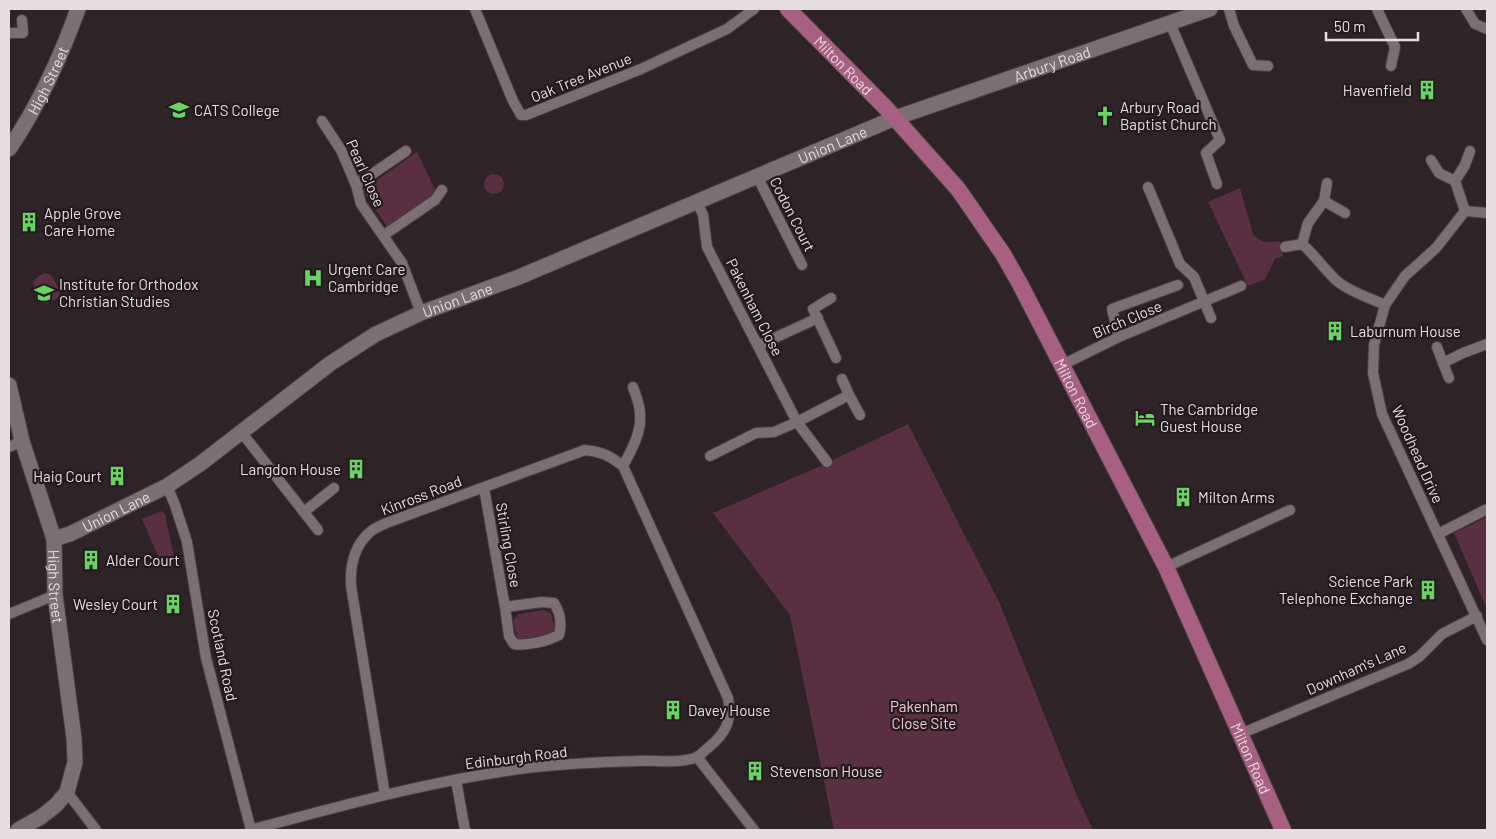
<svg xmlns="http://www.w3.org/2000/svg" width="1496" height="839" font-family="Barlow,sans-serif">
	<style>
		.green { fill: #5a2f42 }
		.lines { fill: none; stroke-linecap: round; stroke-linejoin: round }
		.street-casing { stroke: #483f43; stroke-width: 12 }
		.secondary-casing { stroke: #483f43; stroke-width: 17 }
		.primary-casing { stroke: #483f43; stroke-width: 18 }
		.street { stroke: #7c6f74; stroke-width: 10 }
		.secondary { stroke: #7c6f74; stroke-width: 15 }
		.primary { stroke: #a86082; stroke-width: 16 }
		.labels { text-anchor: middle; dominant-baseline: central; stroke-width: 4.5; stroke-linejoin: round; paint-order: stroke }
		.street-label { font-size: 15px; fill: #e5dde0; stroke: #241a1e }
		.poi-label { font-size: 15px; fill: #e5dde0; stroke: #241a1e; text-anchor: start }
		.park-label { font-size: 15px; fill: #f5c8d9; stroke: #241a1e }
	</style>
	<rect width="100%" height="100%" fill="#2e2428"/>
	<g class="green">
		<path d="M 417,152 L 437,194 L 388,228 L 363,190 Z"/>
		<circle cx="494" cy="184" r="10"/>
		<path d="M 1240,188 L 1253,234 C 1260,243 1269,243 1280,241 L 1283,256 L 1275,259 L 1265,279 L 1248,286 L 1208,202 Z"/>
		<path d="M 45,273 L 51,275 L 60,291 L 58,298 L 46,304 C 36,302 34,291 33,282 L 39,276 Z"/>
		<path d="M 908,424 L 1000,604 L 1077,796 L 1093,830 L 834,830 L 790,615 L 713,513 L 816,468 Z"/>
		<path d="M 161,511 L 165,514 L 175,562 L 163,567 L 142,519 Z"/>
		<path d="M 1487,517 L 1487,609 L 1454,533 Z"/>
		<path d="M 544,610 L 551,614 L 555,631 L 551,634 L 522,639 L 517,638 L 513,620 L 519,614 Z"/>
	</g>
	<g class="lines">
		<defs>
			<g id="street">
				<path d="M 475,9 L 513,101 L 521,115 L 526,115 L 641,69 L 688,47 L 727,29 L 754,9"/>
				<path d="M 1229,9 L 1234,26 L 1253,65 L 1268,66"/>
				<path d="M 1377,9 L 1395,47 L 1391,66"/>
				<path d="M 1466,9 L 1475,24 L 1487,29"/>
				<path d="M 1170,23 L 1220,140 L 1206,153 L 1217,184"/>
				<path d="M 9,33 L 23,33 L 22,20"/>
				<path d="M 322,121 L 341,150 L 356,185 L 361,204 L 402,263 L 421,313"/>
				<path d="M 1431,160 L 1439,173 L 1455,181 L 1465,165 L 1470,151"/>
				<path d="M 757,176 L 802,265"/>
				<path d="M 1455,181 L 1465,211"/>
				<path d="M 356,185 L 406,151"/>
				<path d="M 1148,187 L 1180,264 L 1194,277 L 1211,318"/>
				<path d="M 1324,201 L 1345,213"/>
				<path d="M 697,202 L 703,215 L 707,247 L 797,422 L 827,462"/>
				<path d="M 1487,213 L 1465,211 L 1436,248 L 1405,276 L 1385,305 L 1374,345 L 1373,373 L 1382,414 L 1487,640"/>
				<path d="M 384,235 L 435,200 L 442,190"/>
				<path d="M 1302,244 C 1315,255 1324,269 1337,281 C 1350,292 1370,298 1385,305"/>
				<path d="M 1285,247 L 1302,244 L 1308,223 L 1324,201 L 1327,183"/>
				<path d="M 831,298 L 813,309 L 836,358"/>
				<path d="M 1119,337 L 1112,309 L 1178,285"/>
				<path d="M 759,345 L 818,318"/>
				<path d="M 1437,347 L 1443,363"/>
				<path d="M 1062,365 L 1119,337 L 1241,286"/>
				<path d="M 1449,378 L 1443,363 L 1463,353 L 1487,344"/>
				<path d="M 842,379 L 849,395"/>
				<path d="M 242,433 L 318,530"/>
				<path d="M 9,447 L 22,441"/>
				<path d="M 710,456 L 756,433 L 774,432 L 797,422 L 849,395 L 860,415"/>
				<path d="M 623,466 C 631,451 642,432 640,414 C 640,405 636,396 633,387"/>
				<path d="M 167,486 L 175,505 L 187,542 L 206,658 L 251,830"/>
				<path d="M 484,488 L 505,607 L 542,602 L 554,603 C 560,612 562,624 559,635 C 548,641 527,646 514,644 L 509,636 L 505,607"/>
				<path d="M 304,512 L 334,488"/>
				<path d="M 1438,534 L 1487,509"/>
				<path d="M 1166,567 L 1290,510"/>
				<path d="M 9,614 L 55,595"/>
				<path d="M 1240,734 L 1408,664 L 1419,657 L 1442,634 L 1477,616"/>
				<path d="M 697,757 L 754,830"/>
				<path d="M 456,780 L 465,830"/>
				<path d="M 67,792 L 96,830"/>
				<path d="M 250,830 C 342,806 433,780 527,768 C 563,764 601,762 637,761 C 654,760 681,764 697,757 C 701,755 705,750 709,747 C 726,733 732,721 728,698 L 623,466 C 609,455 602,452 585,450 L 389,522 C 382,525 373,528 368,534 C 353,548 350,567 351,586 L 385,795"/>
			</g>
			<g id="secondary">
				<path id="s1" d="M 9,149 C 39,105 60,59 78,9"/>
				<path id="s2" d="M 9,385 L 22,441 L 54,539 L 55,595 L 74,738 L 75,762 L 67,792 L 56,805 L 41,817 L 18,830"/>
				<path id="s3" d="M 54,539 L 70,534 L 167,486 L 200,464 L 331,363 L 376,334 L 421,313 L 519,277 L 895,118 L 1210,9"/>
			</g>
			<g id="primary">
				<path id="s4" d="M 788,9 L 885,107 L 958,189 L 1003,254 L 1020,284 L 1166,567 L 1283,830"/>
			</g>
		</defs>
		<use href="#street" class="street-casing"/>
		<use href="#secondary" class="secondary-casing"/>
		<use href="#primary" class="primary-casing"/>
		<use href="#street" class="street"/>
		<use href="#secondary" class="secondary"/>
		<use href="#primary" class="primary"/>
	</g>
	<defs>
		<symbol id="building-bare" viewBox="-9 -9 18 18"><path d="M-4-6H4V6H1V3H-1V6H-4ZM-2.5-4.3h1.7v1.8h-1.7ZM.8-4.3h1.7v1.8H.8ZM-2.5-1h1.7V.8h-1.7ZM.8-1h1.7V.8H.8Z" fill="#69d464" stroke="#241a1e" stroke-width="2.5" paint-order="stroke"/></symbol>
		<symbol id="school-bare" viewBox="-9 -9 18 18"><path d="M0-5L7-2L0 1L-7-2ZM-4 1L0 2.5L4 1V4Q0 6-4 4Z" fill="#69d464" stroke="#241a1e" stroke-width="2.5" paint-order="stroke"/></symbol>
		<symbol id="church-bare" viewBox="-9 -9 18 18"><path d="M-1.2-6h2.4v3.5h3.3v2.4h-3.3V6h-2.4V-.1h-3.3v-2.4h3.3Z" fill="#69d464" stroke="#241a1e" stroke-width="2.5" paint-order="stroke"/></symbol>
		<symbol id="hospital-bare" viewBox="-9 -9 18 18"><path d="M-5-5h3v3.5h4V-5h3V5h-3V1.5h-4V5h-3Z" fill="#69d464" stroke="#241a1e" stroke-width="2.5" paint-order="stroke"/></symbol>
		<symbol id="university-bare" viewBox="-9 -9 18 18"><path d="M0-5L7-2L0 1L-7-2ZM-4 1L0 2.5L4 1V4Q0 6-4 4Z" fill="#69d464" stroke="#241a1e" stroke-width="2.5" paint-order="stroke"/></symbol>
		<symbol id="hotel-bare" viewBox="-9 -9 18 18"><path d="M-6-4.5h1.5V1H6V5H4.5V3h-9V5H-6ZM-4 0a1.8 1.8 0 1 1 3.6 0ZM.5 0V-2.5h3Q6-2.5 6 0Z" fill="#69d464" stroke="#241a1e" stroke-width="2.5" paint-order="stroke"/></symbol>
	</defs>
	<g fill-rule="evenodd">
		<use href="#building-bare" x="1413" y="76" width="28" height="28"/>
		<use href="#school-bare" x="165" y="96" width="28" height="28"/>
		<use href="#church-bare" x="1091" y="102" width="28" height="28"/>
		<use href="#building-bare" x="15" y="208" width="28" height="28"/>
		<use href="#hospital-bare" x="299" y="264" width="28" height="28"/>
		<use href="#university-bare" x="30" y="279" width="28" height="28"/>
		<use href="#building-bare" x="1321" y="317" width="28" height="28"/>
		<use href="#hotel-bare" x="1131" y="404" width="28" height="28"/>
		<use href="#building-bare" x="342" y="455" width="28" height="28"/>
		<use href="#building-bare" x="103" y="462" width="28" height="28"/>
		<use href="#building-bare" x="1169" y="483" width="28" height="28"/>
		<use href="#building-bare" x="77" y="546" width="28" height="28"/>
		<use href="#building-bare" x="1414" y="576" width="28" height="28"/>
		<use href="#building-bare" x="159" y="590" width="28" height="28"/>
		<use href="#building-bare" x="659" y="696" width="28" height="28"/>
		<use href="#building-bare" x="741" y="757" width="28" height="28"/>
	</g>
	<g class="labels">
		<g class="street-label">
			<text stroke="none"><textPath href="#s3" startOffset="1112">Arbury Road</textPath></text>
			<text stroke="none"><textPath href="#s4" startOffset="79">Milton Road</textPath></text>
			<text transform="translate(581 77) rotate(-22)">Oak Tree Avenue</text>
			<text stroke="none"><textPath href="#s1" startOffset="79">High Street</textPath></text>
			<text stroke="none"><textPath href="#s3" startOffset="878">Union Lane</textPath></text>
			<text transform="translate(366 173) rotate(66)">Pearl Close</text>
			<text transform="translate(793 214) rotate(63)">Codon Court</text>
			<text stroke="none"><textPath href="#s3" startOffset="472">Union Lane</textPath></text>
			<text transform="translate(755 307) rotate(63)">Pakenham Close</text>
			<text transform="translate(1127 319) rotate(-23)">Birch Close</text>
			<text stroke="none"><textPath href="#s4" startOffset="484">Milton Road</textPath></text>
			<text transform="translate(1418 454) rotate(66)">Woodhead Drive</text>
			<text transform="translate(421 495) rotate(-21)">Kinross Road</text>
			<text stroke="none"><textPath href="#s3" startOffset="68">Union Lane</textPath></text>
			<text transform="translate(509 545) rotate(80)">Stirling Close</text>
			<text stroke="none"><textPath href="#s2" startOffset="208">High Street</textPath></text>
			<text transform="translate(223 655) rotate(78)">Scotland Road</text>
			<text transform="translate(1356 668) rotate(-24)">Downham's Lane</text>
			<text transform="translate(516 757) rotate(-7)">Edinburgh Road</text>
			<text stroke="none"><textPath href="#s4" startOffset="889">Milton Road</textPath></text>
		</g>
		<g class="poi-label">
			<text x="1412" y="90" text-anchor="end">Havenfield</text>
			<text x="1120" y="107">Arbury Road<tspan x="1120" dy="17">Baptist Church</tspan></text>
			<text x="194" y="110">CATS College</text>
			<text x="44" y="213">Apple Grove<tspan x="44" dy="17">Care Home</tspan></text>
			<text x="328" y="269">Urgent Care<tspan x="328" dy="17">Cambridge</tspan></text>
			<text x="59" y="284">Institute for Orthodox<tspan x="59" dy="17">Christian Studies</tspan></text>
			<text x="1350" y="331">Laburnum House</text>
			<text x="1160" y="409">The Cambridge<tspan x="1160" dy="17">Guest House</tspan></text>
			<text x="341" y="469" text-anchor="end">Langdon House</text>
			<text x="102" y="476" text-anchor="end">Haig Court</text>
			<text x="1198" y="497">Milton Arms</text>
			<text x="106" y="560">Alder Court</text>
			<text x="1413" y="581" text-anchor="end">Science Park<tspan x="1413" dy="17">Telephone Exchange</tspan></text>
			<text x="158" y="604" text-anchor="end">Wesley Court</text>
			<text x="688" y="710">Davey House</text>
			<text x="770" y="771">Stevenson House</text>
		</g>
		<g class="park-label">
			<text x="924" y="706">Pakenham<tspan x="924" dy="17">Close Site</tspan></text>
		</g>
	</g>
	<rect width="1496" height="839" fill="none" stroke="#e5dde0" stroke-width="20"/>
	<path d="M1326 32v8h92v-8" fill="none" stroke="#e5dde0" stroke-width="2.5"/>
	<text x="1334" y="32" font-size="15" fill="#e5dde0" stroke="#241a1e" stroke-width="4" paint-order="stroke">50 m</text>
</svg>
